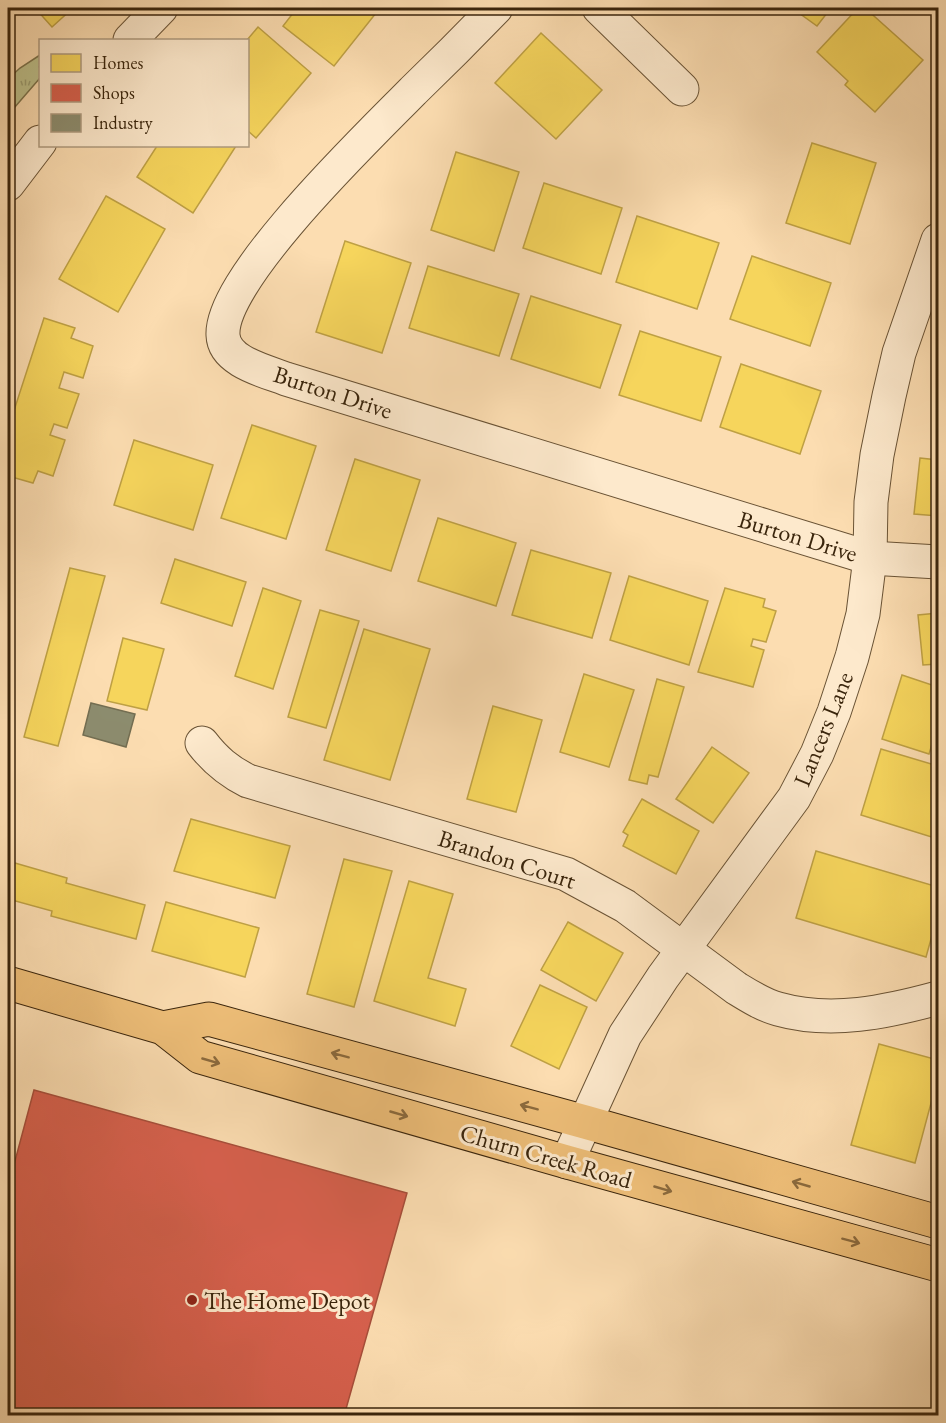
<svg xmlns="http://www.w3.org/2000/svg" width="946" height="1423" font-family="'EB Garamond',serif">
	<style>
		.grass { fill: url(#grass-tufts); stroke: #7c734c; stroke-width: 1.5 }
		.homes { fill: #f6d55c; stroke: #bea044; stroke-width: 1.5 }
		.shops { fill: #d6604d; stroke: #a74e3a; stroke-width: 1.5 }
		.industry { fill: #8c8c6e; stroke: #736d51; stroke-width: 1.5 }
		.lines { fill: none; stroke-linecap: round; stroke-linejoin: round }
		.minor-casing { stroke: #6a5335; stroke-width: 35 }
		.major-casing { stroke: #3a250c; stroke-width: 35 }
		.minor { stroke: #fde9cc; stroke-width: 33 }
		.major { stroke: #eebe78; stroke-width: 33 }
		.oneway { stroke: #8b6a3d }
		.poi-dot { fill: #8f2418; stroke: #fde9cc; stroke-width: 2 }
		.labels { text-anchor: middle; dominant-baseline: central; stroke-width: 6; stroke-linejoin: round; paint-order: stroke }
		.street-label { font-size: 24px; fill: #3a250c; stroke: #fde9cc }
		.poi-label { font-size: 24px; fill: #3a250c; stroke: #fde9cc; text-anchor: start }
	</style>
	<defs>
		<pattern id="grass-tufts" width="24" height="20" patternUnits="userSpaceOnUse" patternTransform="scale(1.5)"><rect width="24" height="20" fill="#bec18c"/><path d="M3 7l-1-3M5 7V3M7 7l1-3M15 17l-1-3M17 17v-4M19 17l1-3" fill="none" stroke="#9b9d71"/></pattern>
	</defs>
	<rect width="100%" height="100%" fill="#fcddb1"/>
	<filter id="stains"><feTurbulence type="fractalNoise" baseFrequency=".00333" numOctaves="4"/><feColorMatrix values="0 0 0 0 .2 0 0 0 0 .09 0 0 0 0 .02 0 0 0 .5 -.17"/></filter>
	<radialGradient id="worn" r=".72"><stop offset=".6" stop-color="#630" stop-opacity="0"/><stop offset="1" stop-color="#630" stop-opacity=".3"/></radialGradient>
	<path class="grass" d="M 40,55 L 40,78 L 8,115 L 8,79 L 20,68 Z"/>
	<g class="homes">
		<path d="M 35,8 L 73,8 L 52,27 Z"/>
		<path d="M 297,8 L 380,8 L 334,66 L 283,26 Z"/>
		<path d="M 792,8 L 831,8 L 817,26 Z"/>
		<path d="M 858,8 L 865,8 L 923,60 L 875,112 L 845,85 L 848,81 L 817,52 Z"/>
		<path d="M 258,27 L 311,73 L 256,138 L 248,131 L 247,40 Z"/>
		<path d="M 541,33 L 602,90 L 556,139 L 495,83 Z"/>
		<path d="M 812,143 L 876,163 L 850,244 L 786,223 Z"/>
		<path d="M 157,146 L 236,146 L 193,213 L 137,177 Z"/>
		<path d="M 456,152 L 519,172 L 494,251 L 431,230 Z"/>
		<path d="M 544,183 L 622,208 L 601,274 L 523,248 Z"/>
		<path d="M 106,196 L 165,229 L 118,312 L 59,279 Z"/>
		<path d="M 637,216 L 719,243 L 697,309 L 616,282 Z"/>
		<path d="M 345,241 L 411,263 L 382,353 L 316,332 Z"/>
		<path d="M 752,256 L 831,283 L 810,346 L 730,319 Z"/>
		<path d="M 428,266 L 519,294 L 499,356 L 409,328 Z"/>
		<path d="M 531,296 L 621,325 L 600,388 L 511,359 Z"/>
		<path d="M 44,318 L 75,328 L 71,338 L 93,346 L 83,378 L 64,372 L 59,388 L 79,394 L 67,428 L 54,424 L 50,435 L 65,440 L 53,476 L 38,471 L 33,483 L 8,476 L 8,429 Z"/>
		<path d="M 640,331 L 721,357 L 701,421 L 619,395 Z"/>
		<path d="M 741,364 L 821,391 L 800,454 L 720,427 Z"/>
		<path d="M 252,425 L 316,446 L 286,539 L 221,518 Z"/>
		<path d="M 134,440 L 213,465 L 193,530 L 114,505 Z"/>
		<path d="M 920,458 L 938,460 L 938,516 L 914,514 Z"/>
		<path d="M 355,459 L 420,480 L 391,571 L 326,550 Z"/>
		<path d="M 438,518 L 516,543 L 496,606 L 418,581 Z"/>
		<path d="M 531,550 L 611,573 L 592,638 L 512,615 Z"/>
		<path d="M 175,559 L 246,582 L 232,626 L 161,603 Z"/>
		<path d="M 70,568 L 105,576 L 58,746 L 24,737 Z"/>
		<path d="M 629,576 L 708,601 L 689,665 L 610,640 Z"/>
		<path d="M 263,588 L 301,601 L 273,689 L 235,676 Z"/>
		<path d="M 725,588 L 765,599 L 763,607 L 776,611 L 766,642 L 753,639 L 751,646 L 764,650 L 753,687 L 698,672 Z"/>
		<path d="M 320,610 L 359,621 L 326,728 L 288,717 Z"/>
		<path d="M 938,613 L 938,664 L 923,665 L 918,615 Z"/>
		<path d="M 364,629 L 430,649 L 390,780 L 324,760 Z"/>
		<path d="M 123,638 L 164,649 L 147,710 L 107,701 Z"/>
		<path d="M 584,674 L 634,690 L 609,767 L 560,752 Z"/>
		<path d="M 902,675 L 938,687 L 938,724 L 929,754 L 882,739 Z"/>
		<path d="M 657,679 L 684,687 L 658,777 L 649,775 L 647,784 L 629,780 Z"/>
		<path d="M 493,706 L 542,720 L 516,812 L 467,799 Z"/>
		<path d="M 712,747 L 749,773 L 713,823 L 676,799 Z"/>
		<path d="M 881,749 L 938,766 L 938,839 L 861,815 Z"/>
		<path d="M 642,799 L 699,831 L 676,874 L 623,846 L 628,835 L 623,832 Z"/>
		<path d="M 191,819 L 290,846 L 275,898 L 174,871 Z"/>
		<path d="M 816,851 L 938,887 L 938,914 L 926,957 L 796,918 Z"/>
		<path d="M 344,859 L 392,871 L 354,1007 L 307,994 Z"/>
		<path d="M 8,861 L 67,878 L 66,883 L 145,905 L 136,939 L 51,916 L 52,911 L 8,899 Z"/>
		<path d="M 409,881 L 453,894 L 428,978 L 466,989 L 455,1026 L 374,1001 Z"/>
		<path d="M 166,902 L 259,928 L 245,977 L 152,951 Z"/>
		<path d="M 568,922 L 623,953 L 596,1001 L 541,970 Z"/>
		<path d="M 540,985 L 587,1007 L 559,1069 L 511,1046 Z"/>
		<path d="M 879,1044 L 938,1060 L 938,1077 L 915,1163 L 851,1145 Z"/>
	</g>
	<g class="shops">
		<path d="M 34,1090 L 407,1193 L 344,1416 L 16,1416 L 17,1410 L 8,1407 L 8,1187 Z"/>
		<path d="M 938,1388 L 938,1416 L 930,1416 Z"/>
	</g>
	<path class="industry" d="M 91,703 L 135,714 L 126,747 L 83,735 Z"/>
	<g class="lines">
		<defs>
			<g id="minor">
				<path d="M 496,8 C 469,36 441,64 413,91 C 371,134 220,278 223,335 C 224,362 266,371 286,379 L 870,558 L 938,562"/>
				<path d="M 599,8 L 682,89"/>
				<path d="M 130,40 L 161,8"/>
				<path d="M 8,184 L 40,142"/>
				<path d="M 202,743 C 215,760 228,771 248,781 L 566,874 L 625,906 L 736,988 C 749,996 763,1005 778,1009 C 831,1024 887,1012 938,998"/>
				<path d="M 567,1162 L 625,1035 L 663,977 L 794,798 L 817,754 L 834,712 L 852,657 L 863,614 L 870,558 L 871,502 L 877,455 L 889,396 L 899,353 L 938,240"/>
			</g>
			<g id="major">
				<path d="M 8,983 L 163,1028 L 200,1057 L 567,1162 L 938,1265"/>
				<path d="M 163,1028 L 209,1019 L 585,1122 L 938,1222"/>
			</g>
		</defs>
		<use href="#minor" class="minor-casing"/>
		<use href="#major" class="major-casing"/>
		<use href="#minor" class="minor"/>
		<use href="#major" class="major"/>
	</g>
	<defs><path id="oneway-shaft" d="M-6 0H5M1.5-3L5.5 0L1.5 3" fill="none" stroke-width="1.6" stroke-linecap="round" stroke-linejoin="round" transform="scale(1.5)"/></defs>
	<g class="oneway">
		<use href="#oneway-shaft" transform="translate(340 1055) rotate(-165)"/>
		<use href="#oneway-shaft" transform="translate(211 1061) rotate(16)"/>
		<use href="#oneway-shaft" transform="translate(529 1107) rotate(-165)"/>
		<use href="#oneway-shaft" transform="translate(399 1114) rotate(16)"/>
		<use href="#oneway-shaft" transform="translate(801 1184) rotate(-164)"/>
		<use href="#oneway-shaft" transform="translate(663 1189) rotate(16)"/>
		<use href="#oneway-shaft" transform="translate(851 1241) rotate(15)"/>
	</g>
	<circle class="poi-dot" cx="192" cy="1300" r="6"/>
	<g class="labels">
		<g class="street-label">
			<text transform="translate(333 392) rotate(18)">Burton Drive</text>
			<text transform="translate(798 536) rotate(17)">Burton Drive</text>
			<text transform="translate(823 729) rotate(-68)">Lancers Lane</text>
			<text transform="translate(507 859) rotate(18)">Brandon Court</text>
			<text transform="translate(546 1156) rotate(16)">Churn Creek Road</text>
		</g>
		<g class="poi-label">
			<text x="204" y="1300">The Home Depot</text>
		</g>
	</g>
	<rect width="946" height="1423" fill="none" stroke="#fcddb1" stroke-width="30"/>
	<rect x="9" y="9" width="928" height="1405" fill="none" stroke="#3a250c" stroke-width="3"/>
	<rect x="15" y="15" width="916" height="1393" fill="none" stroke="#3a250c" stroke-width="1.5"/>
	<rect x="39" y="39" width="210" height="108" fill="#fde9cc" stroke="#af9b7f" stroke-width="1.5"/>
	<rect x="51" y="54" width="30" height="18" fill="#f6d55c" stroke="#af9b7f" stroke-width="1.5"/>
	<text x="93" y="69" font-size="18" fill="#3a250c">Homes</text>
	<rect x="51" y="84" width="30" height="18" fill="#d6604d" stroke="#af9b7f" stroke-width="1.5"/>
	<text x="93" y="99" font-size="18" fill="#3a250c">Shops</text>
	<rect x="51" y="114" width="30" height="18" fill="#8c8c6e" stroke="#af9b7f" stroke-width="1.5"/>
	<text x="93" y="129" font-size="18" fill="#3a250c">Industry</text>
	<rect width="100%" height="100%" filter="url(#stains)"/>
	<rect width="100%" height="100%" fill="url(#worn)"/>
</svg>
